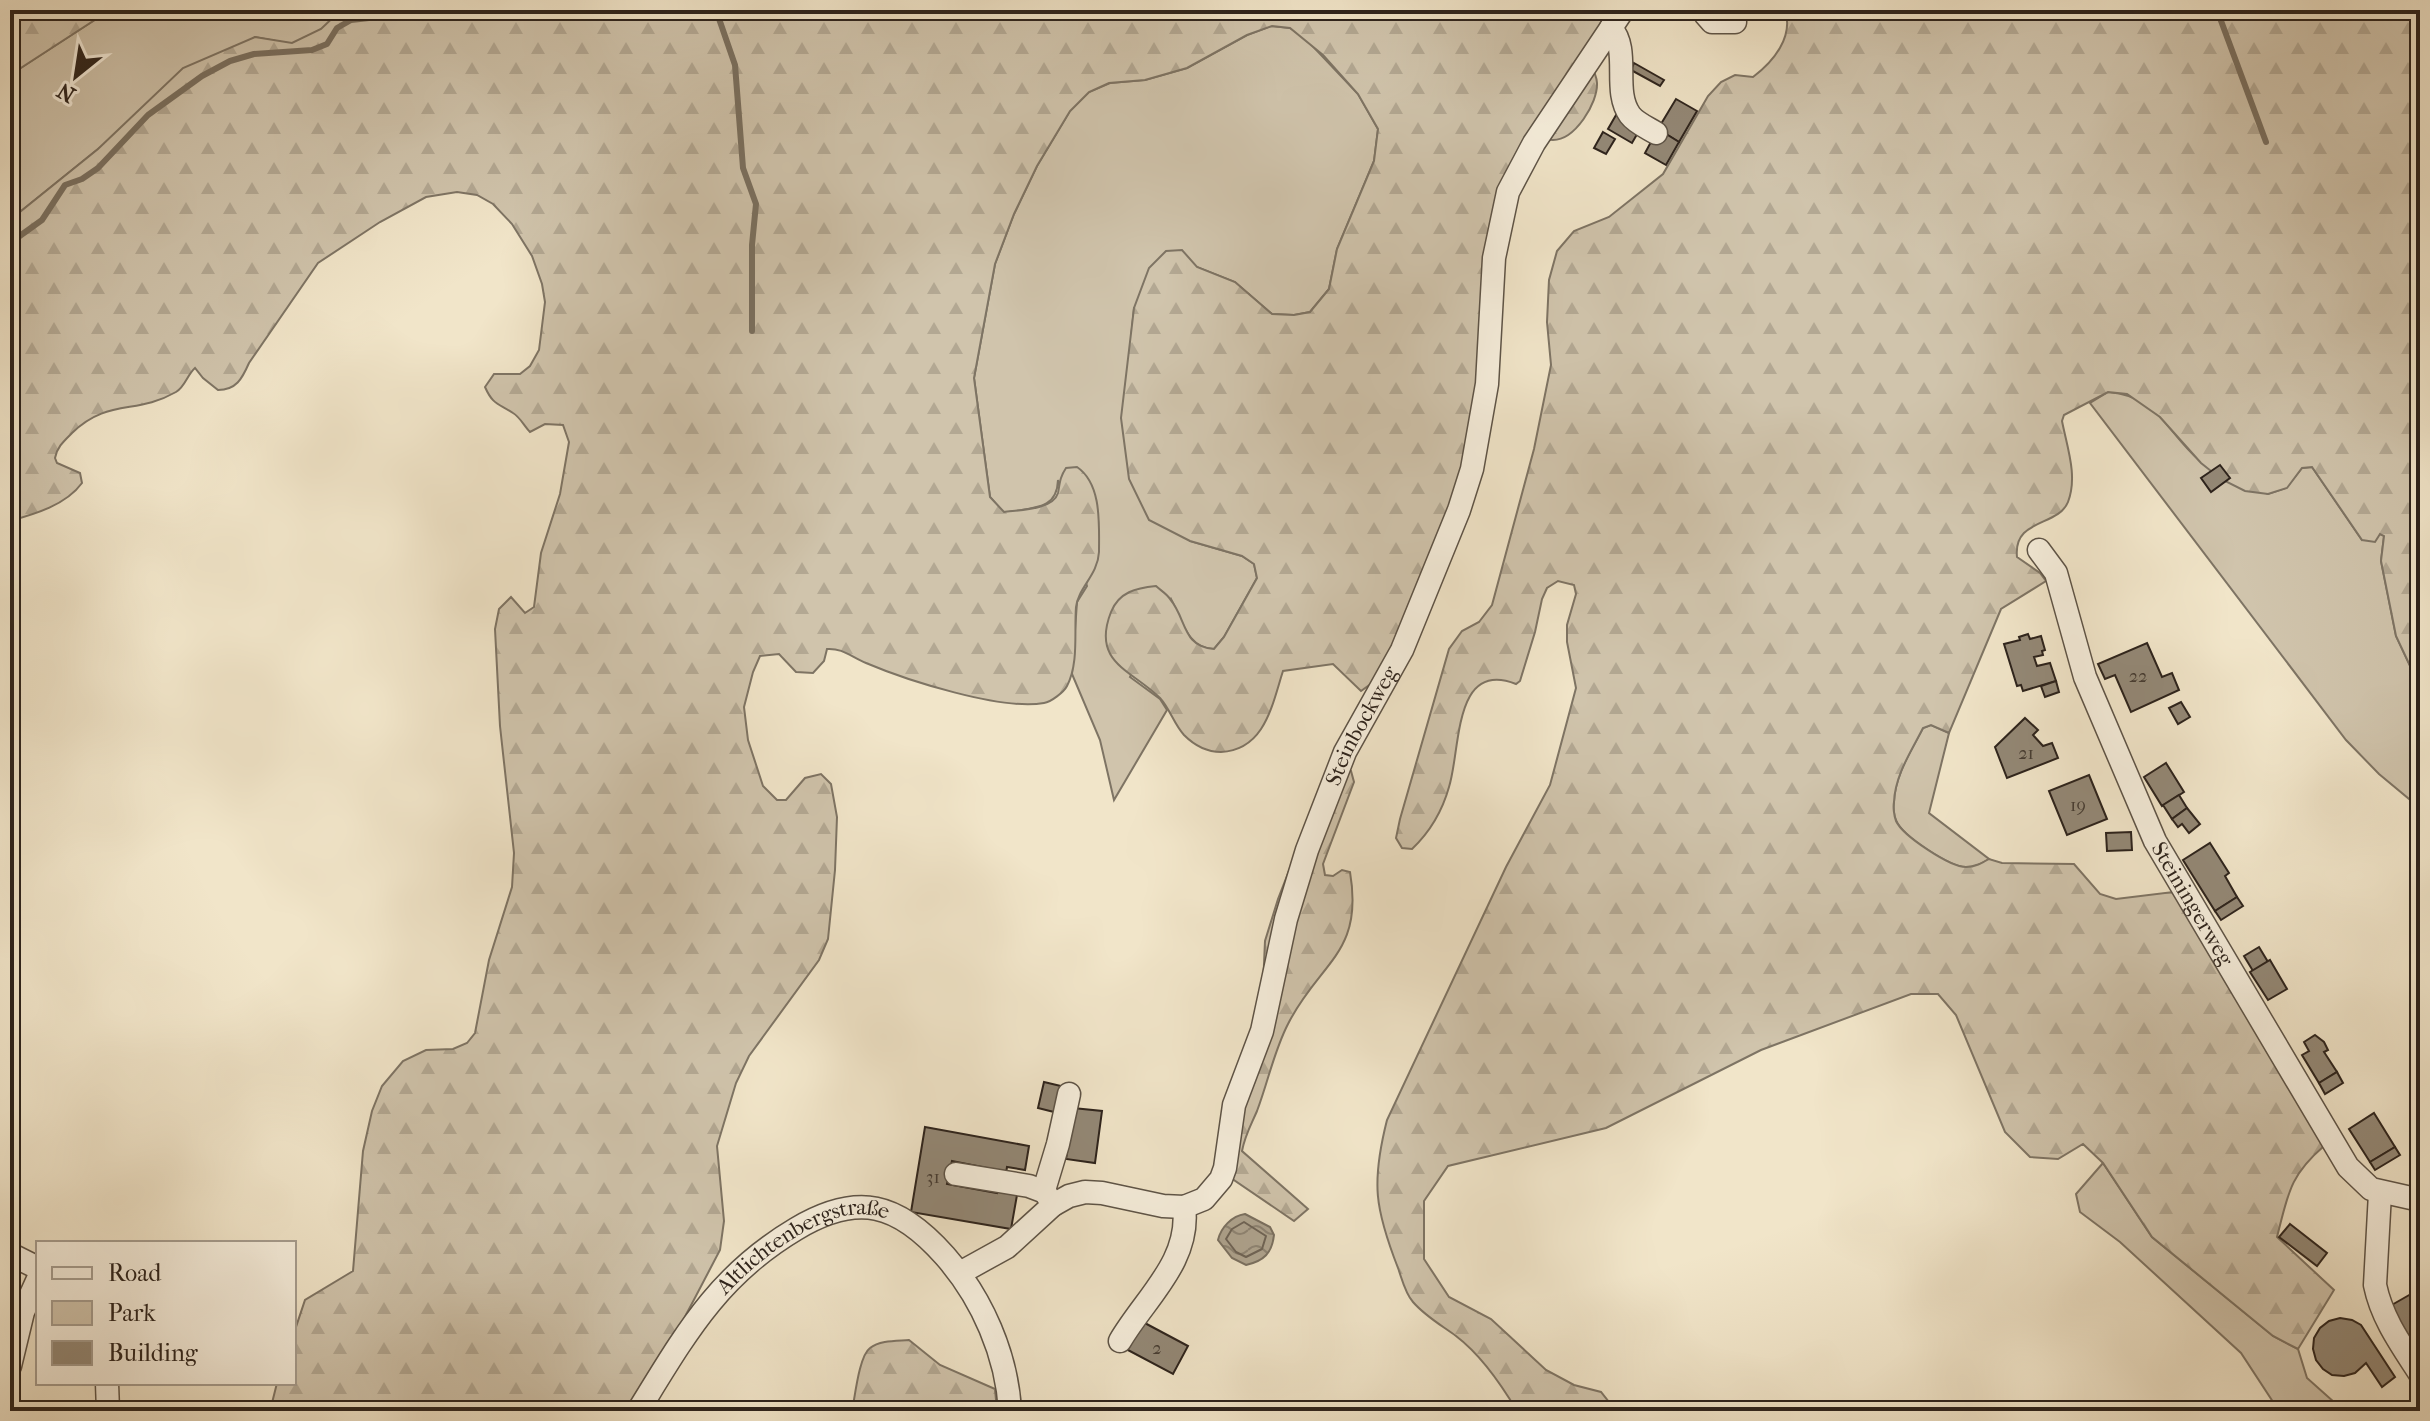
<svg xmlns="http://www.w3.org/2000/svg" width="2430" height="1421" font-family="'IM FELL French Canon',serif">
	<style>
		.green { fill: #d0c4ac; stroke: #7e7464; stroke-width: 2 }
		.forest { fill: url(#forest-firs); stroke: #7e7464; stroke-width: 2 }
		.water { fill: url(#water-waves); stroke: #7a7060; stroke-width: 2 }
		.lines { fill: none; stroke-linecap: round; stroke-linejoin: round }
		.shore { stroke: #6e6355; stroke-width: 2 }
		.stream { stroke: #7a7060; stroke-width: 6 }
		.building { fill: #938876; stroke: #2d231c; stroke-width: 2; fill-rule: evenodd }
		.minor-casing { stroke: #5e5447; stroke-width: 25 }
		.minor { stroke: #f6eedc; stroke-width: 22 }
		.labels { text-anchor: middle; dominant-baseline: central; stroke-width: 6; stroke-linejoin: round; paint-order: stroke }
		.number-label { font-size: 18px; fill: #463c32 }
		.street-label { font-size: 22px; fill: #2d231c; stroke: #f6eedc }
	</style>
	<defs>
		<pattern id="forest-firs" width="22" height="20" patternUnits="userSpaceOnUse" patternTransform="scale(2)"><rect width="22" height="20" fill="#d0c4ac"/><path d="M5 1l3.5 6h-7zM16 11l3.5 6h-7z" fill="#b3a893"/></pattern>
		<pattern id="water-waves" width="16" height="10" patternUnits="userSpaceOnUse" patternTransform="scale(2)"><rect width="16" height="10" fill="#aea38e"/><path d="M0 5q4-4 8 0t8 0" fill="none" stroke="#8e8473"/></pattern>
	</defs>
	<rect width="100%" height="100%" fill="#f1e5c9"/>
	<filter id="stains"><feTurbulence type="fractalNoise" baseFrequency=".0025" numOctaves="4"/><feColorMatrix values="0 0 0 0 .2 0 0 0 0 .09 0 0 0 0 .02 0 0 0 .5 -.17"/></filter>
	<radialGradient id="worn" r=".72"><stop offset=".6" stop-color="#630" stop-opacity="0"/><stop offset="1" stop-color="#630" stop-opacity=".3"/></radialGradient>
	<g class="green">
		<path d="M 110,10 L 341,10 L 322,29 L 292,44 L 255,37 L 98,149 L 10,220 L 10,75 Z"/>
		<path d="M 1271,26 L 1290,28 L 1305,38 L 1358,94 L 1378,129 L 1374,161 L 1337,249 L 1329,289 L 1310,312 L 1294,315 L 1272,314 L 1235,282 L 1197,267 L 1134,308 L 1131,338 L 1190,541 L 1242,556 L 1254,564 L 1257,578 L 1224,637 L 1214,649 C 1187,648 1182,620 1171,599 L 1130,677 L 1160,699 L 1167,710 L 1114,800 L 1100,740 L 1072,674 L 1077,602 L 1087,586 L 1058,480 C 1057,512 1030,507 1004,513 L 990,497 L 974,378 L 995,264 L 1014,214 L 1037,166 L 1070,111 L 1089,92 L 1110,83 L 1145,80 L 1187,68 L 1247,35 Z"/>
		<path d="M 2108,392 C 2159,396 2166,432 2200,461 C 2215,474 2248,485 2268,494 L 2286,488 L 2302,468 L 2312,467 L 2362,540 L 2381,534 L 2384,536 L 2381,561 L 2396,636 L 2420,687 L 2420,808 L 2379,774 L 2346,740 L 2090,403 Z"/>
		<path d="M 1931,725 L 1949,733 L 1929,813 L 1989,859 C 1982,863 1975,868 1966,867 C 1950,867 1902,836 1896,820 C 1894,816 1893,807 1894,802 C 1895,775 1911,751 1923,728 Z"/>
		<path d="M 2103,1163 L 2152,1237 L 2273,1336 L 2298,1349 L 2307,1378 L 2344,1411 L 2279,1411 L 2241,1353 L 2120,1242 L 2080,1212 L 2076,1194 Z"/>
	</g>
	<g class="forest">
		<path d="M 10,10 L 110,10 L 10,75 Z"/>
		<path d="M 341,10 L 1615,10 L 1585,53 C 1589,62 1597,74 1597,83 C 1598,103 1575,140 1553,140 C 1546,140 1536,136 1528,134 L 1473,430 L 1458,489 L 1379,678 L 1361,691 L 1333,664 L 1283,671 C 1272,705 1265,750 1221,752 C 1207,752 1194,745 1184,735 C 1174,724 1170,709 1160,698 C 1132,670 1091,663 1111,612 C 1119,592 1136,588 1156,586 C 1160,590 1167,594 1170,599 C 1187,619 1182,647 1214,649 L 1224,637 L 1257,578 L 1254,564 L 1242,556 L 1190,541 L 1149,520 L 1129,479 L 1121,418 L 1134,308 L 1149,268 L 1166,251 L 1182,250 L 1197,267 L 1235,282 L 1272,314 L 1294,315 L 1310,312 L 1329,289 L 1337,249 L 1374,161 L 1378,129 L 1358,94 L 1323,55 L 1290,28 L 1272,26 L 1247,35 L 1187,68 L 1145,80 L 1109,83 L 1089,92 L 1070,111 L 1037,166 L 1014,214 L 995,264 L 974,378 L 990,497 L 1004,512 C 1019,510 1053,510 1058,493 C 1060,482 1060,477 1066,468 L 1077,467 C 1102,484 1099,524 1099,552 C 1098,575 1078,588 1076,607 C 1074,632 1079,663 1067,686 C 1064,692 1051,702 1044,703 C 1002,711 906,680 866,663 C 851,657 843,648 827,649 L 824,661 L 813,673 L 796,672 L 779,654 L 760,656 L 753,672 L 744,707 L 748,740 L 763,786 L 777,800 L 786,800 L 805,778 L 821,774 L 831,784 L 837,817 L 835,870 L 828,939 L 819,960 L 749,1056 L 736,1083 L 717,1146 L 724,1221 L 720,1250 L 676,1334 L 641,1411 L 270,1411 L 277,1383 L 294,1383 L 294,1333 L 305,1300 L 353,1271 L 363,1151 L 372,1111 L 382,1086 L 403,1061 L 426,1050 L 453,1049 L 467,1043 L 475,1033 L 489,960 L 512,887 L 514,853 L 500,726 L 495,629 L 499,609 L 511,597 L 525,613 L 534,607 L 541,553 L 560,494 L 569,442 L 563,425 L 545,424 L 530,432 C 524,426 520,417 513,413 C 498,403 493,405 485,387 L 494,374 L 520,374 L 530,366 L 539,350 L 545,302 L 542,284 L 532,256 L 512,224 L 493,204 L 477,195 L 457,192 L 426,197 L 380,222 L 318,263 L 249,363 C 242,379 236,390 218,390 L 203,378 L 195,368 C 187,375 185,387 176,392 C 136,415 108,398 72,433 C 64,441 57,447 55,458 L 57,463 L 80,473 L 82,483 C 66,505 35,514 10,521 L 10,220 L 98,149 L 183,68 L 255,37 L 292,43 L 321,29 Z"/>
		<path d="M 1785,10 L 2420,10 L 2420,687 L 2396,636 L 2381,561 L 2384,536 L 2380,534 L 2375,542 L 2362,540 L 2312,467 L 2302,468 L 2287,488 L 2268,494 L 2245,491 L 2221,479 L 2201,463 L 2160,417 L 2127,394 L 2108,392 L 2064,415 L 2062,421 C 2067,447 2078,476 2068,502 C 2058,527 2013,518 2017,557 L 2040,573 L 2046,581 L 2001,609 L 1949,733 L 1931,725 L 1923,728 C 1911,752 1895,775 1894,802 C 1893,807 1894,816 1896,821 C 1903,836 1950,867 1966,867 C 1975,867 1982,863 1989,859 L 2002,863 L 2074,864 L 2100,894 L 2116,899 L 2173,892 L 2324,1146 C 2289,1176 2288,1195 2277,1237 L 2334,1290 L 2298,1349 L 2273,1336 L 2152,1237 L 2103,1163 L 2083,1144 L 2058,1159 L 2030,1157 L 2005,1132 L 1956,1015 L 1938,994 L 1911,994 L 1761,1050 L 1606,1128 L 1448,1166 L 1424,1201 L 1424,1259 L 1449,1297 L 1491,1319 L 1546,1370 L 1574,1385 L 1601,1392 L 1616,1411 L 1517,1411 C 1501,1384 1481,1355 1456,1336 C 1441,1325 1425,1316 1413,1302 C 1405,1293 1402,1279 1398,1268 C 1375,1209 1371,1183 1387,1120 L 1506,867 L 1550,785 L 1576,688 L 1567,642 L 1567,625 L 1576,594 L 1574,585 L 1558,581 L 1547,588 L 1542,599 L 1535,632 L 1520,681 L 1516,684 C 1453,659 1461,749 1449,787 C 1442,812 1431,831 1412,849 L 1402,848 L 1396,838 L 1400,819 L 1449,649 L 1462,631 L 1479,622 L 1492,605 L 1534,449 L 1551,365 L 1547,322 L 1549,280 L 1557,251 L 1574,231 L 1609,217 L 1663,174 L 1708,96 L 1721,82 L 1735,75 L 1753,77 C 1773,62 1794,37 1785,10 Z"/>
		<path d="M 1344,767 L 1351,771 L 1354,782 L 1323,864 L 1325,875 L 1333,876 L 1342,870 L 1350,872 C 1364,954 1319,962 1288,1024 C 1274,1051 1268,1082 1257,1111 C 1251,1125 1245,1135 1242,1151 L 1308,1209 L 1294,1221 L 1231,1178 L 1263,987 L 1265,941 L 1278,899 L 1324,781 Z"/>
		<path d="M 909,1340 L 940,1365 L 995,1389 L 997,1411 L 852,1411 C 855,1397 859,1356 870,1348 C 880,1340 897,1341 909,1340 Z"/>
	</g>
	<path class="water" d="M 1245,1214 L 1270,1227 L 1274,1235 C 1272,1253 1264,1261 1246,1265 L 1232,1258 L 1218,1240 C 1221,1227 1232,1216 1245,1214 Z"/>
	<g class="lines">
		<path class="shore" d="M 1244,1222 L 1266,1236 L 1262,1249 L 1246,1257 L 1236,1252 L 1226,1239 L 1232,1229 Z"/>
		<g class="stream">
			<path d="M 716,10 L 735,65 L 743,168 L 756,204 L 752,245 L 752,331"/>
			<path d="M 2217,10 L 2266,142"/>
			<path d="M 10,243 L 42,220 L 65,185 L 82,179 L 98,168 L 148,115 L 202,76 L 230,61 L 254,54 L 312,50 L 327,44 L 337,28 L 351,20 L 369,18 L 373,10"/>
		</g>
	</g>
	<g class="building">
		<path d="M 1634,63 L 1664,80 L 1660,86 L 1631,70 Z"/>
		<path d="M 1676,99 L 1697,111 L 1679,142 L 1658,129 Z"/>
		<path d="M 1616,115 L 1640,129 L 1632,143 L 1608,129 Z"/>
		<path d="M 1658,129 L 1679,142 L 1666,165 L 1645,153 Z"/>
		<path d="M 1603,132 L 1615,139 L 1606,154 L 1594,148 Z"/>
		<path d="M 2220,465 L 2230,478 L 2211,492 L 2201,478 Z"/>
		<path d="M 2028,634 L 2030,639 L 2041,636 L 2045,650 L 2042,651 L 2043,655 L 2034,657 L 2037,666 L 2050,663 L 2056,681 L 2023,691 L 2021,685 L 2017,686 L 2004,644 L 2020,640 L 2019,637 Z"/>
		<path d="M 2147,643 L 2162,677 L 2172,673 L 2179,690 L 2131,712 L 2115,675 L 2105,679 L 2098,664 Z"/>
		<path d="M 2056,681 L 2059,692 L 2045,697 L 2041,686 Z"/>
		<path d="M 2181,702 L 2190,717 L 2178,724 L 2169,708 Z"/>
		<path d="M 2025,718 L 2038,730 L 2033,735 L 2043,746 L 2052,743 L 2058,758 L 2007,778 L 1995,747 Z"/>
		<path d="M 2166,763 L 2184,792 L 2162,806 L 2144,777 Z"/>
		<path d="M 2089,775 L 2107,819 L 2067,835 L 2049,791 Z"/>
		<path d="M 2179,795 L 2187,808 L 2172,819 L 2163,805 Z"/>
		<path d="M 2187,808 L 2200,824 L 2189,833 L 2182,824 L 2178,827 L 2172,819 Z"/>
		<path d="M 2131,832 L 2132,850 L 2107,851 L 2106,833 Z"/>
		<path d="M 2210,843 L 2229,873 L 2225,876 L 2237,897 L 2215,911 L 2183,860 Z"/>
		<path d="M 2237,897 L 2243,906 L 2221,920 L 2215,911 Z"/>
		<path d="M 2259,947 L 2268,962 L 2253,971 L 2244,956 Z"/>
		<path d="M 2270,960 L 2287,989 L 2268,1000 L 2250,972 Z"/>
		<path d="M 2315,1035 L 2324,1042 L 2328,1050 L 2324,1052 L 2337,1072 L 2319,1083 L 2302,1055 L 2309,1051 L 2304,1042 Z"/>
		<path d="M 2337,1072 L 2343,1083 L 2325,1094 L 2319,1083 Z"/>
		<path d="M 1044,1082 L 1065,1087 L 1058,1113 L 1038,1108 Z"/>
		<path d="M 1073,1108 L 1102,1111 L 1095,1163 L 1066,1159 Z"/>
		<path d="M 2374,1113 L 2395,1147 L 2370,1162 L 2349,1129 Z"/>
		<path d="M 925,1127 L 1029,1146 L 1025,1170 L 1007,1167 L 1003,1192 L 1017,1195 L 1011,1229 L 911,1212 ZM 952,1161 L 1002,1171 L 997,1193 L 947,1184 Z"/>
		<path d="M 2395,1147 L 2400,1155 L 2375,1170 L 2370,1162 Z"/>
		<path d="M 2290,1224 L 2327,1253 L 2317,1266 L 2279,1237 Z"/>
		<path d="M 2418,1290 L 2420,1293 L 2420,1354 L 2390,1306 Z"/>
		<path d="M 2340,1318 L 2352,1320 L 2361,1325 L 2395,1377 L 2382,1387 L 2366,1363 L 2355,1373 L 2344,1376 L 2332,1375 L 2323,1369 L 2316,1360 L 2313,1349 L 2314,1338 L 2320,1328 L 2329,1321 Z"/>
		<path d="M 1141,1321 L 1188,1346 L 1173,1374 L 1126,1349 Z"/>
	</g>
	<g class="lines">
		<defs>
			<g id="minor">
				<path d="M 1706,10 L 1705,14 L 1712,22 L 1735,22"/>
				<path d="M 1611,28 C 1631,51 1612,90 1630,115 C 1636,123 1648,128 1656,133"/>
				<path id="s1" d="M 2039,550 L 2056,573 L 2085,677 L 2155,841 L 2348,1167 L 2371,1189 L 2420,1200"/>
				<path d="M 956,1174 L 1029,1186 L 1045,1192"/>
				<path d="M 2380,1193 L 2375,1285 C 2382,1319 2402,1346 2420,1374"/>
				<path d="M 1053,1205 L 1045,1192 L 1045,1187 L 1058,1144 L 1069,1094"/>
				<path d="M 10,1254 L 38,1268"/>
				<path id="s2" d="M 960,1273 L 1007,1247 L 1053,1205 L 1069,1196 L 1085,1192 L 1102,1193 L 1163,1206 L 1184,1207 L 1204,1199 L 1221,1179 L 1225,1168 L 1234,1105 L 1262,1031 L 1286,919 L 1307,850 L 1345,752 L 1402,650 L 1459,510 L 1472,469 L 1487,384 L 1494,258 L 1508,192 L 1534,143 L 1623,10"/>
				<path d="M 1120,1341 C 1145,1298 1191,1261 1184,1207"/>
				<path d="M 10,1366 L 23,1312 L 38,1279"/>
				<path d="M 107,1383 L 108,1411"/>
				<path id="s3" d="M 638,1411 C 685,1335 717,1276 796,1229 C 858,1192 898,1203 945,1256 C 982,1298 1007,1355 1010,1411"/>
			</g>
		</defs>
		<use href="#minor" class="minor-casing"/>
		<use href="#minor" class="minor"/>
	</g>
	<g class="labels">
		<g class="number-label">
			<text x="2138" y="676">22</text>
			<text x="2026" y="753">21</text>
			<text x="2078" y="805">19</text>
			<text x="933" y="1177">31</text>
			<text x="1157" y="1348">2</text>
		</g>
		<g class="street-label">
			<text stroke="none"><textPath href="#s2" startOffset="776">Steinbockweg</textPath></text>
			<text stroke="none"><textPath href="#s1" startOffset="388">Steiningerweg</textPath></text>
			<text stroke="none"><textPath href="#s3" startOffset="244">Altlichtenbergstraße</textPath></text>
		</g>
	</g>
	<rect width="2430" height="1421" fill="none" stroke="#f1e5c9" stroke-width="40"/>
	<rect x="12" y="12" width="2406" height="1397" fill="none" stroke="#2d231c" stroke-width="4"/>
	<rect x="20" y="20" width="2390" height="1381" fill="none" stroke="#2d231c" stroke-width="2"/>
	<rect x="36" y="1241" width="260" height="144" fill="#f6eedc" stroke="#a69d8f" stroke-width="2"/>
	<rect x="52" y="1267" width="40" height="12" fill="#f6eedc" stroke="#a69d8f" stroke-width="2"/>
	<text x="108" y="1281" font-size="24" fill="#2d231c">Road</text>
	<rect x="52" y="1301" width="40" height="24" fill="#d0c4ac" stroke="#a69d8f" stroke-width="2"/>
	<text x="108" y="1321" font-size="24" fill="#2d231c">Park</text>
	<rect x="52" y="1341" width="40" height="24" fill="#938876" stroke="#a69d8f" stroke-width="2"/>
	<text x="108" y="1361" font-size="24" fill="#2d231c">Building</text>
	<g transform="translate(76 76) rotate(210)" stroke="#f6eedc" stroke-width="6" paint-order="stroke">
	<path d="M0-6L14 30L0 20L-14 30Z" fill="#2d231c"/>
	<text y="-12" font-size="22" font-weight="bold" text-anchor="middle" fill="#2d231c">N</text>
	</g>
	<rect width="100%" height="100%" filter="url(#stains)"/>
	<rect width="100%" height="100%" fill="url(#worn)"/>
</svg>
